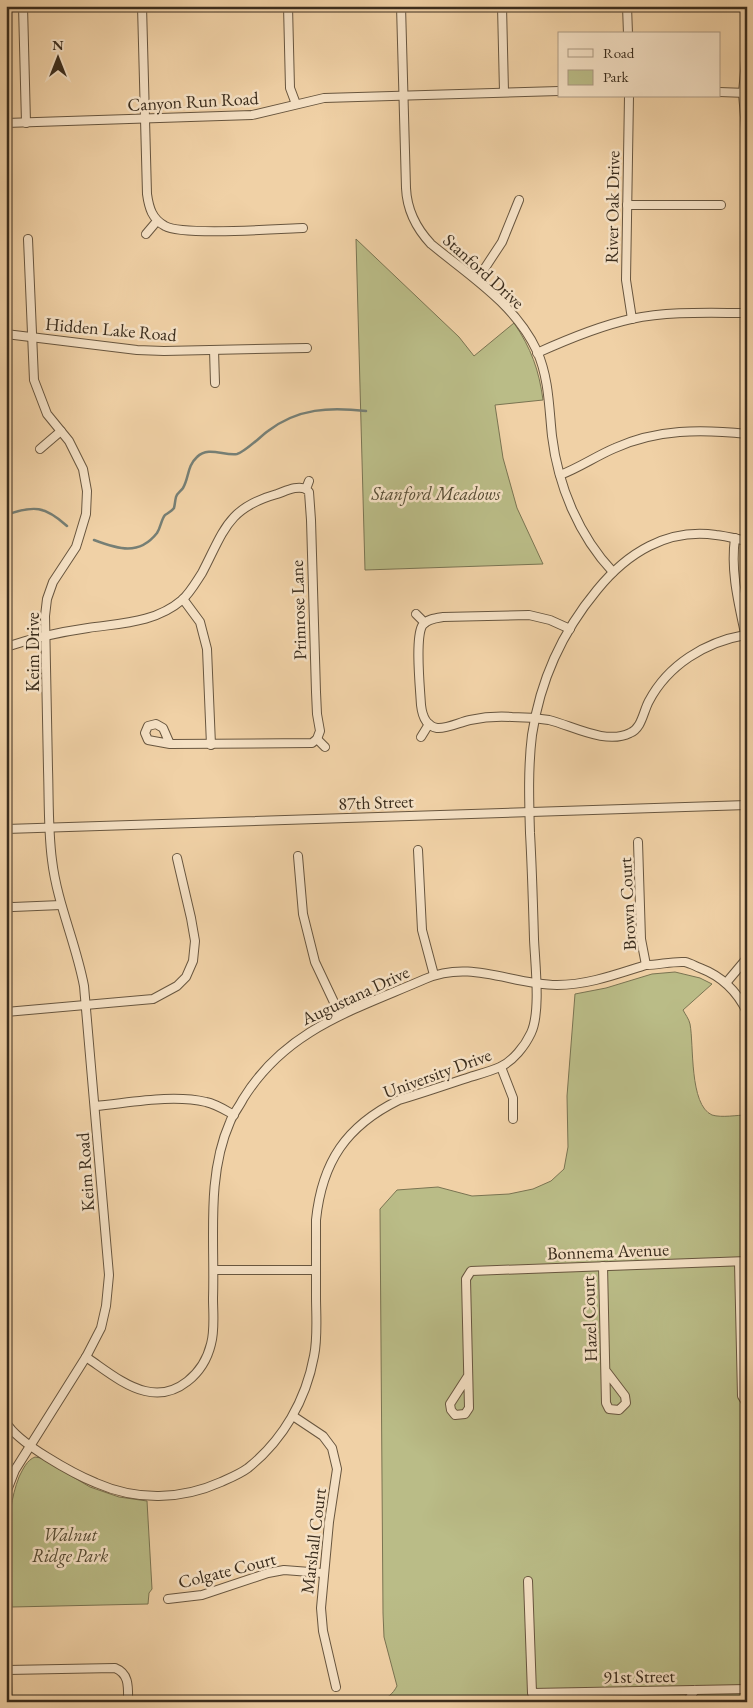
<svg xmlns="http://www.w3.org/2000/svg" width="753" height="1708" font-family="'EB Garamond',serif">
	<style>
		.green { fill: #babc87; stroke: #7a7452 }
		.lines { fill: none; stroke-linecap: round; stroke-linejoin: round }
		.stream { stroke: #767f75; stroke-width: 2.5 }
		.minor-casing { stroke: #68563f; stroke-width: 10 }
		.minor { stroke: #f5e1c5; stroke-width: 8 }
		.labels { text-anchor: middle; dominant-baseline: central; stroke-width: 5; stroke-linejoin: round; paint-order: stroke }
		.street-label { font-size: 18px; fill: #3b2d1d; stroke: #f5e1c5 }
		.park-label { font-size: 18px; font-style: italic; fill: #544a32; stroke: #f5e1c5 }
	</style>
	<rect width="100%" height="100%" fill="#f0d1a6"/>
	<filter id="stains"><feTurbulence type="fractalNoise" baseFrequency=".004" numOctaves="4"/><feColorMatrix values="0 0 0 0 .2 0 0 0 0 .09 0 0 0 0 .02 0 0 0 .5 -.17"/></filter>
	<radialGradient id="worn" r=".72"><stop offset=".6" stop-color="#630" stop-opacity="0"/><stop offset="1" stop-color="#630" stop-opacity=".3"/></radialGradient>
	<g class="green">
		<path d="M 356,239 L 459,337 L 474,356 L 514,323 C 531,348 539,370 543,400 L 495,405 L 503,458 L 517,508 L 543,564 L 365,570 Z"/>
		<path d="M 675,972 L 700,978 L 712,984 L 683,1010 C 685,1014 689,1019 690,1024 C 694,1044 689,1105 712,1115 C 722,1118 737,1115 747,1115 L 747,1702 L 379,1702 C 387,1698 393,1694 397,1686 L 384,1637 L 383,1613 L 380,1209 L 397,1190 L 438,1187 L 472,1196 L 509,1194 L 533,1189 L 551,1181 L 564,1169 L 568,1147 L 567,1096 L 575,994 L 606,988 L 652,974 Z"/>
		<path d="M 35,1457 L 41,1458 L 90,1487 L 119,1497 L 147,1501 L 152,1589 L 149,1593 L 148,1604 L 12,1607 C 10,1565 3,1518 19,1477 C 23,1469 27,1460 35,1457 Z"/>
	</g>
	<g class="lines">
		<g class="stream">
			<path d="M 6,515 C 34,505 45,506 67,526"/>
			<path d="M 94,540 C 118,549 139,556 157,533 C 161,527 161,520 165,515 C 168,513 172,511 174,508 C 175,504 175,501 176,497 C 177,493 181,491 183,488 C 189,478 187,466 197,457 C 208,446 224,456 237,454 C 245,452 261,436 268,431 C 298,408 330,407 366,411"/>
		</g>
		<defs>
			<g id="minor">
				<path d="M 23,6 L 26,123"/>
				<path d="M 142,6 L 147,194 C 149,208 152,219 165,226 C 182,236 277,229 303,228"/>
				<path d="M 288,6 L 290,88 L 296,104"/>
				<path d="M 401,6 L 406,188 C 407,211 416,228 431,244 C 470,276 515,304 537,351 C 549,378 549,408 552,436 C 558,486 579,536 613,572"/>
				<path d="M 502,6 L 504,92"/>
				<path d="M 627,6 L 628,34"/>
				<path d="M 747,49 L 743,93 L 747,141"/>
				<path d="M 719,92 L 747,93"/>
				<path d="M 629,96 L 626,280 L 632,319"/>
				<path d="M 6,123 L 252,115 L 324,98 L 559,91"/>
				<path d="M 627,205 L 721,205"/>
				<path d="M 146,234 L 157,221"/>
				<path d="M 477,280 L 502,242 L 519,200"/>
				<path d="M 6,334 L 137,350 L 164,351 L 307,348"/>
				<path d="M 214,350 L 215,383"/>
				<path d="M 537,353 C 568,339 599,326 631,319 C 670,311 708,313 747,313"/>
				<path d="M 40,449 L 61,431"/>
				<path d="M 560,475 C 579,468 596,456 615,448 C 657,429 701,429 747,434"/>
				<path d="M 735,538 C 730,574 740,608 747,643"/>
				<path d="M 183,599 L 200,622 L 207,649 L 211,745"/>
				<path d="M 416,614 L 425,623"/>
				<path d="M 570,629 L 550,620 L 529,615 L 443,617 C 436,618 426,619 422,626 C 415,640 420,687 421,705 C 422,714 425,726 437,728 C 447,729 460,722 470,720 C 484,717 498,716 512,717 C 524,717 537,718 549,720 C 573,726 606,745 630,733 C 642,728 643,712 649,701 C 668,665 705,642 745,635"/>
				<path d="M 6,647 C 33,638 60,632 88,628 C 121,623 155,623 182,600 C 190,593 196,582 202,573 C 224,531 227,508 277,494 C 286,491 297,485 306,489"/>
				<path d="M 421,737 L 429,724"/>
				<path d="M 317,739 L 325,747"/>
				<path d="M 170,744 L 148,740 L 145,733 L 148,726 L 156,724 L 163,728 L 170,744 L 312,743 L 317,739 L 320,731 L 317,714 L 316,692 L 311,520 L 309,492 L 306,489 L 309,481"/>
				<path d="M 6,829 L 747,805"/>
				<path d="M 638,842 L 641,939 L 646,965"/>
				<path d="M 418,850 L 422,930 L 434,975"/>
				<path d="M 298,856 L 303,914 L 315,962 L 340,1015"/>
				<path d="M 6,905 L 13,907 L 61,905"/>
				<path d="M 726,983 L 747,958"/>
				<path d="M 6,1012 L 153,999 L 177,986 L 186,977 L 193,961 L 195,941 L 191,918 L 177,858"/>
				<path d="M 501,1067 L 513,1098 L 513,1119"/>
				<path d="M 95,1106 C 129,1103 172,1094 206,1102 C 216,1104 225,1110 234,1115"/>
				<path d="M 739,1262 L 742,1396 L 747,1404"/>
				<path d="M 603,1266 L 606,1403 L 609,1409 L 619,1410 L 626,1403 L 625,1396 L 606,1371"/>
				<path d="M 214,1270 L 316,1270"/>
				<path d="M 86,1357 C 104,1369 124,1386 145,1391 C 177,1399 204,1373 211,1344 C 215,1330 213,1313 213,1298 C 215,1241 206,1176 230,1122 C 233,1114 239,1107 243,1099 C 286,1029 354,1010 425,979 C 471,959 512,985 557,985 C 588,985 617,974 646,965 C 659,965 672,961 685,962 C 690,963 695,966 700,968 C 721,976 737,991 747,1012"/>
				<path d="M 468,1376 L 450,1404 L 451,1410 L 455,1415 L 465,1414 L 469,1408 L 466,1279 L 471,1271 L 747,1261"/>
				<path d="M 293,1416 L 323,1436 L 332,1448 L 337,1469 L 329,1522 L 321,1608 L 323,1631 L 336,1687"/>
				<path d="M 6,1422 C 17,1443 74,1474 96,1483 C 137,1501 181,1500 221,1482 C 230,1478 240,1474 248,1468 C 283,1440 306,1400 314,1356 C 318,1337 316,1316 316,1296 C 316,1271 316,1245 316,1220 C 322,1162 346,1126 399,1100 C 423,1093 446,1085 470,1077 C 480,1074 491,1071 500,1067 C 513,1061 525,1046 531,1033 C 541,1012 535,963 534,939 C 533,904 532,868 530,833 C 529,800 528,767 532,735 C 540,681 563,631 597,590 C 627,553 667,528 716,535 C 726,536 737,539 747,541"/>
				<path d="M 6,1493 L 15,1470 L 86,1357 L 101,1328 L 106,1306 L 109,1275 L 84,986 C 76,943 57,903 52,860 C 48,830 49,799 48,769 C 47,718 46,667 45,616 L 47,599 L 53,582 L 76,547 L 80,534 L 86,514 L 87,491 L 83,469 L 69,441 L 47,414 L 34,380 L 28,239"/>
				<path d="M 528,1581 L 532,1693 L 747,1689"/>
				<path d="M 168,1599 L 202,1595 L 268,1573 L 284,1570 L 323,1573"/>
				<path d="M 6,1642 L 8,1702"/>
				<path d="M 7,1670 L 115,1668 C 130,1674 128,1688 128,1702"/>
				<path d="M 687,1702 L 695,1690"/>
			</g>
		</defs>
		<use href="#minor" class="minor-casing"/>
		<use href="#minor" class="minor"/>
	</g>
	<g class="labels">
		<g class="street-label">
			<text transform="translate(193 101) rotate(-3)">Canyon Run Road</text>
			<text transform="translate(612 207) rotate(-89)">River Oak Drive</text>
			<text transform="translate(484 271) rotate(42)">Stanford Drive</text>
			<text transform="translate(111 329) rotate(5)">Hidden Lake Road</text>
			<text transform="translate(298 610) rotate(-92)">Primrose Lane</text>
			<text transform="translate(32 652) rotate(-90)">Keim Drive</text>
			<text transform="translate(376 802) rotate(-2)">87th Street</text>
			<text transform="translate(627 904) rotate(-93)">Brown Court</text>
			<text transform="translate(355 995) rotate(-25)">Augustana Drive</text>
			<text transform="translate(437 1073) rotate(-20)">University Drive</text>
			<text transform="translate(85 1172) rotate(-94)">Keim Road</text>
			<text transform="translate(608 1251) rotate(-2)">Bonnema Avenue</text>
			<text transform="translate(589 1319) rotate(-92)">Hazel Court</text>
			<text transform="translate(313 1541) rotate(-83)">Marshall Court</text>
			<text transform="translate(227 1570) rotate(-14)">Colgate Court</text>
			<text transform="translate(639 1676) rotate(-1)">91st Street</text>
		</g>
		<g class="park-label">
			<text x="436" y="493">Stanford Meadows</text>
			<text x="70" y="1534">Walnut<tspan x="70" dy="21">Ridge Park</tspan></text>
		</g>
	</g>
	<rect width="753" height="1708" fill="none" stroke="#f0d1a6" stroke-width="25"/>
	<rect x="8" y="8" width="738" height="1693" fill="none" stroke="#3b2d1d" stroke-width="2.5"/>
	<rect x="12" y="12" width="728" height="1683" fill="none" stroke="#3b2d1d"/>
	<rect x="558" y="32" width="162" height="65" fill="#f5e1c5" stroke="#ab9982"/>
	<rect x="568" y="49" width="25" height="8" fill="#f5e1c5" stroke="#ab9982"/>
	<text x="603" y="58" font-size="15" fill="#3b2d1d">Road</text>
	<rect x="568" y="70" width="25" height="15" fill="#babc87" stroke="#ab9982"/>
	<text x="603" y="82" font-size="15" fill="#3b2d1d">Park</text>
	<g transform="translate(58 58)" stroke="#f5e1c5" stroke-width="4" paint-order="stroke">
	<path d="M0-4L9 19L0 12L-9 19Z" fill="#3b2d1d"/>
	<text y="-8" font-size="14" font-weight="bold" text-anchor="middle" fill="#3b2d1d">N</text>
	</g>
	<rect width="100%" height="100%" filter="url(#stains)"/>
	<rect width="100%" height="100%" fill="url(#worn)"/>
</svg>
